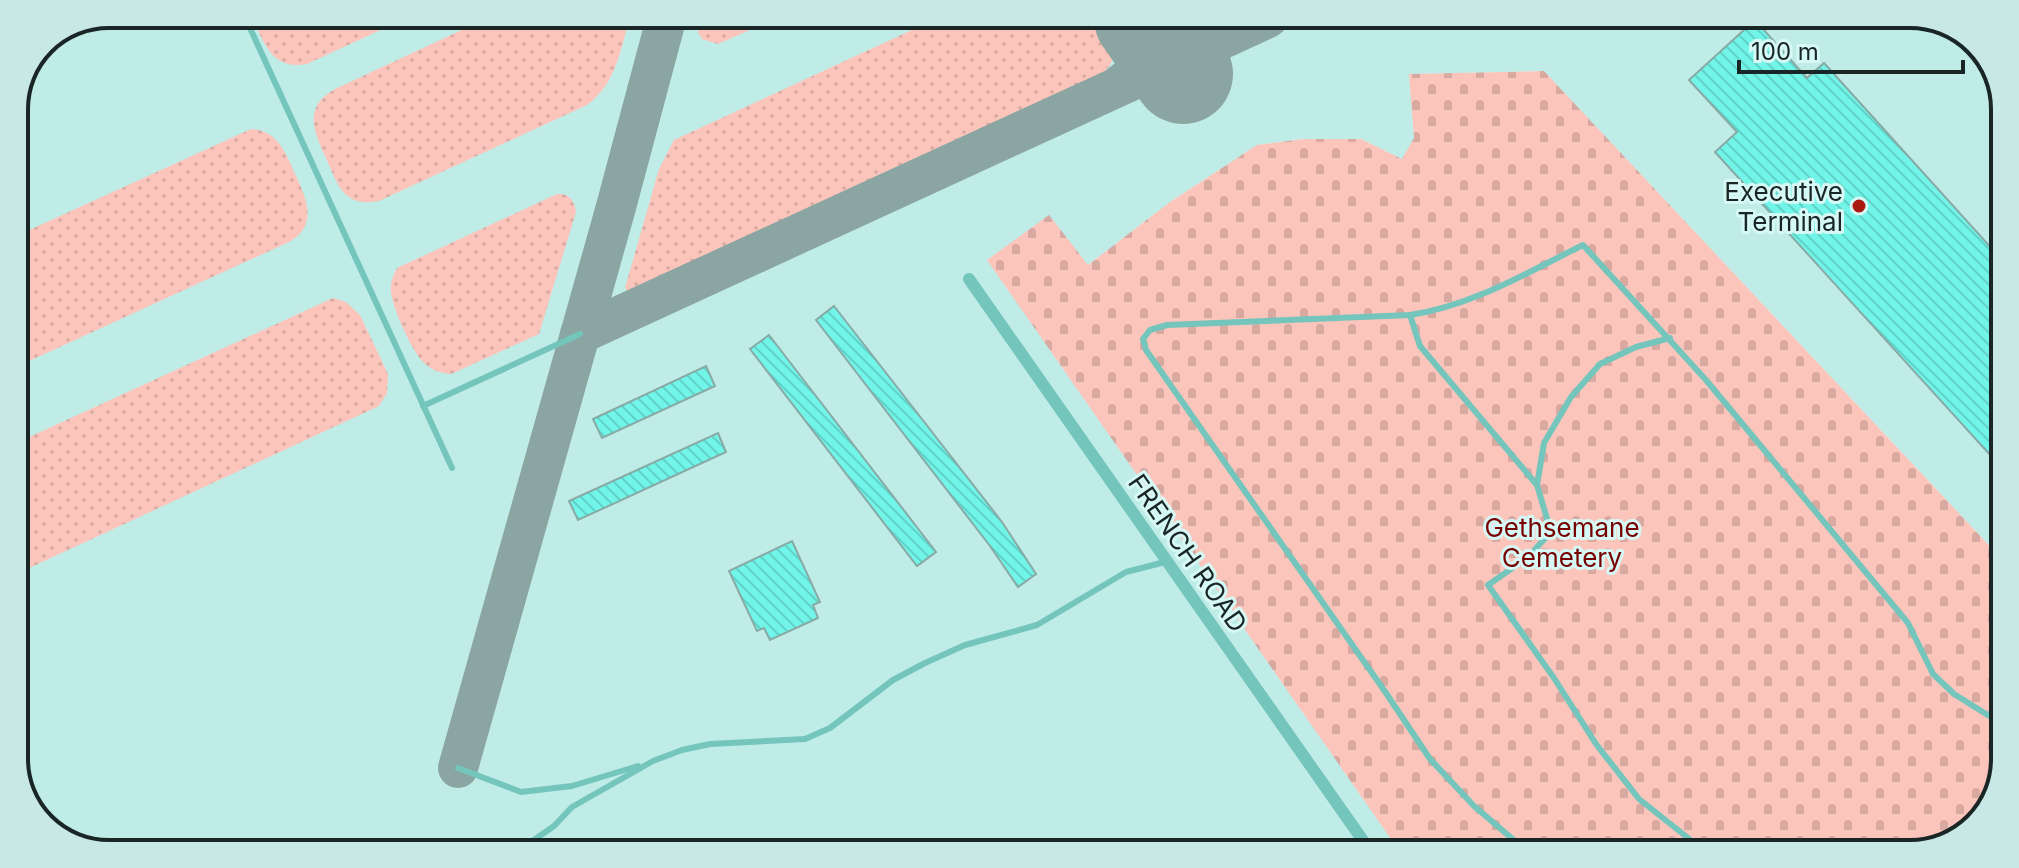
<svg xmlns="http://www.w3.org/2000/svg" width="2019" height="868" font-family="Inter,sans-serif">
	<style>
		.built { fill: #c0ece7 }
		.grass { fill: url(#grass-dots) }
		.cemetery { fill: url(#cemetery-stones) }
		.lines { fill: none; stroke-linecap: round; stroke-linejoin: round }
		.taxiway { stroke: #8ba6a2; stroke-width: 40 }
		.runway { stroke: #8ba6a2; stroke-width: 100 }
		.building { fill: url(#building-back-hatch); stroke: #88aaa6; stroke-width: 2 }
		.lane { stroke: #74c5bc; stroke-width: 6 }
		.street { stroke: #74c5bc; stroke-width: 12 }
		.poi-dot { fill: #aa190f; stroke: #d6f9f5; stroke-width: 3 }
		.labels { text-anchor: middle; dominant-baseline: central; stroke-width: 6; stroke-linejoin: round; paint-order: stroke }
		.poi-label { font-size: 26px; fill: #192625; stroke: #d6f9f5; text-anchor: end }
		.park-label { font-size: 26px; fill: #780000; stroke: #d6f9f5 }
		.street-label { font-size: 26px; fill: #192625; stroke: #d6f9f5 }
		.rim { fill: none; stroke: #192625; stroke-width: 4 }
	</style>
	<defs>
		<pattern id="grass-dots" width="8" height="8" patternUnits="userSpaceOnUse" patternTransform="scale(2)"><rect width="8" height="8" fill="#fcc5bc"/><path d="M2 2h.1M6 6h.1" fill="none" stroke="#d7a9a1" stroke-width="1.8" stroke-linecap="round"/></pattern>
		<pattern id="cemetery-stones" width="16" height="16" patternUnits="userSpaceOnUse" patternTransform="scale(2)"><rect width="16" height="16" fill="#fcc5bc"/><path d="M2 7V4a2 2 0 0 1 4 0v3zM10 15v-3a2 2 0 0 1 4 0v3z" fill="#d7a9a1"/></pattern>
		<pattern id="building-back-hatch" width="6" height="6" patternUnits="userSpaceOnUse" patternTransform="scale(2)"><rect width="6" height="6" fill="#71f5e9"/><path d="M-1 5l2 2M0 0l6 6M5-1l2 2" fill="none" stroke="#61d2c8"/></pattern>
	</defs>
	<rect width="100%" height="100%" fill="#d6f9f5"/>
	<path class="built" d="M 109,14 L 1946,21 L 1986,52 L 2005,103 L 2000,557 L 1544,71 L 1409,74 L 1414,139 L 1402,159 L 1361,139 L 1303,139 L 1257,145 L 1170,202 L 1088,265 L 1391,840 L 1377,852 L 73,847 L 33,816 L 14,765 L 14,103 L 42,42 Z"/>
	<g class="grass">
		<path d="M 251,15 L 413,15 L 307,64 C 272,71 263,41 251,15 Z"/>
		<path d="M 494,15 L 630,16 C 621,49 616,84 587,105 L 379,201 C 368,203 358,203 349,197 C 338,189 334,176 329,165 C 317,137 299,109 335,89 Z"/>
		<path d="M 700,16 L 779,17 L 718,44 L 702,39 L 698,32 Z"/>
		<path d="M 940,17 L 1103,18 C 1118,40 1121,61 1097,78 L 628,292 L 625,288 L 659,169 L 674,140 Z"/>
		<path d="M 251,129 C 279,131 286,154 296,176 C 307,200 318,226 289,242 L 14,368 L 14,237 Z"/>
		<path d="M 557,194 C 569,193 575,201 576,212 L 539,334 L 451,374 C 440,373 431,370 423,362 C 412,351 392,307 391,292 C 390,283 393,276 397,268 Z"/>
		<path d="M 333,298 L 346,302 L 360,315 L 388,374 L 387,393 L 379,406 L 14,575 L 14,444 Z"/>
	</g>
	<path class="cemetery" d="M 1544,71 L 2000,557 L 1998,795 L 1963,838 L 1910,854 L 1400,852 L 987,260 L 1049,215 L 1088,265 L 1170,202 L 1257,145 L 1303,139 L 1361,139 L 1402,159 L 1414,138 L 1409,74 Z"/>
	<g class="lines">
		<g class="taxiway">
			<path d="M 1121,84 C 1143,68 1153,51 1149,24"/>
			<path d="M 580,334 L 1268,18"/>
			<path d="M 458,768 L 616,207 L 667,16"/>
		</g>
		<path class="runway" d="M 1144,18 L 1183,74"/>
	</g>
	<g class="building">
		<path d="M 1755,20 L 1807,78 L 1824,63 L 2003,261 L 2001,467 L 1715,152 L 1737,132 L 1689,80 Z"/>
		<path d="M 834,306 L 1002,522 L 1036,574 L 1018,587 L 990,546 L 816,320 Z"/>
		<path d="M 769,335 L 936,552 L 917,566 L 750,349 Z"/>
		<path d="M 706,366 L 715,386 L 602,438 L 593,419 Z"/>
		<path d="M 718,433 L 726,452 L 578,520 L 569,501 Z"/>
		<path d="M 792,541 L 820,602 L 813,605 L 818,618 L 770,640 L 764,628 L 757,631 L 729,571 Z"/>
	</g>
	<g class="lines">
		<g class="lane">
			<path d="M 244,15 L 452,468"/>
			<path d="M 1410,315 L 1420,346 L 1537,485 L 1551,532 L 1527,558 L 1488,585 L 1554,678 L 1596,744 L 1639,799 L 1707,853"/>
			<path d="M 423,406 L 580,334"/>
			<path d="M 1537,485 L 1544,443 L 1571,397 L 1600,364 L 1636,347 L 1670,338"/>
			<path d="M 458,768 L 521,792 L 572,786 L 638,766"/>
			<path d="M 521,849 L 554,826 L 572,807 L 653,761 L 682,750 L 710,744 L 805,739 L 830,728 L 893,680 L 925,663 L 965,645 L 1037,625 L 1126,572 L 1165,562"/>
			<path d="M 1529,853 L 1474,806 L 1430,759 L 1386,693 L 1146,350 L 1143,339 L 1150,330 L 1167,325 L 1410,315 C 1472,306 1528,272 1583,245 L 1706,380 L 1908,623 L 1933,674 L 1954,694 L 1999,722"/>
		</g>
		<path class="street" d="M 969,279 L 1371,852"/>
	</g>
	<circle class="poi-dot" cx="1859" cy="206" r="8"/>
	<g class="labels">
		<g class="poi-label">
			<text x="1843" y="191">Executive<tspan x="1843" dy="30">Terminal</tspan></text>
		</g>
		<g class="park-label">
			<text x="1562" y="527">Gethsemane<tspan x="1562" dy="30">Cemetery</tspan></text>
		</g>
		<g class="street-label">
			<text transform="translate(1188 553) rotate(55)">FRENCH ROAD</text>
		</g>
	</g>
	<path d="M0 0H2019V868H0ZM109 28H1910A81 81 0 0 1 1991 109V759A81 81 0 0 1 1910 840H109A81 81 0 0 1 28 759V109A81 81 0 0 1 109 28Z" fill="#c7e8e4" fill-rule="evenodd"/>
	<path class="rim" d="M109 28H1910A81 81 0 0 1 1991 109V759A81 81 0 0 1 1910 840H109A81 81 0 0 1 28 759V109A81 81 0 0 1 109 28Z"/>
	<path d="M1739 60v12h224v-12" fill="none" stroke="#192625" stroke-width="4"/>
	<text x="1751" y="60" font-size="24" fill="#192625" stroke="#d6f9f5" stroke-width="6" paint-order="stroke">100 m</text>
</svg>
